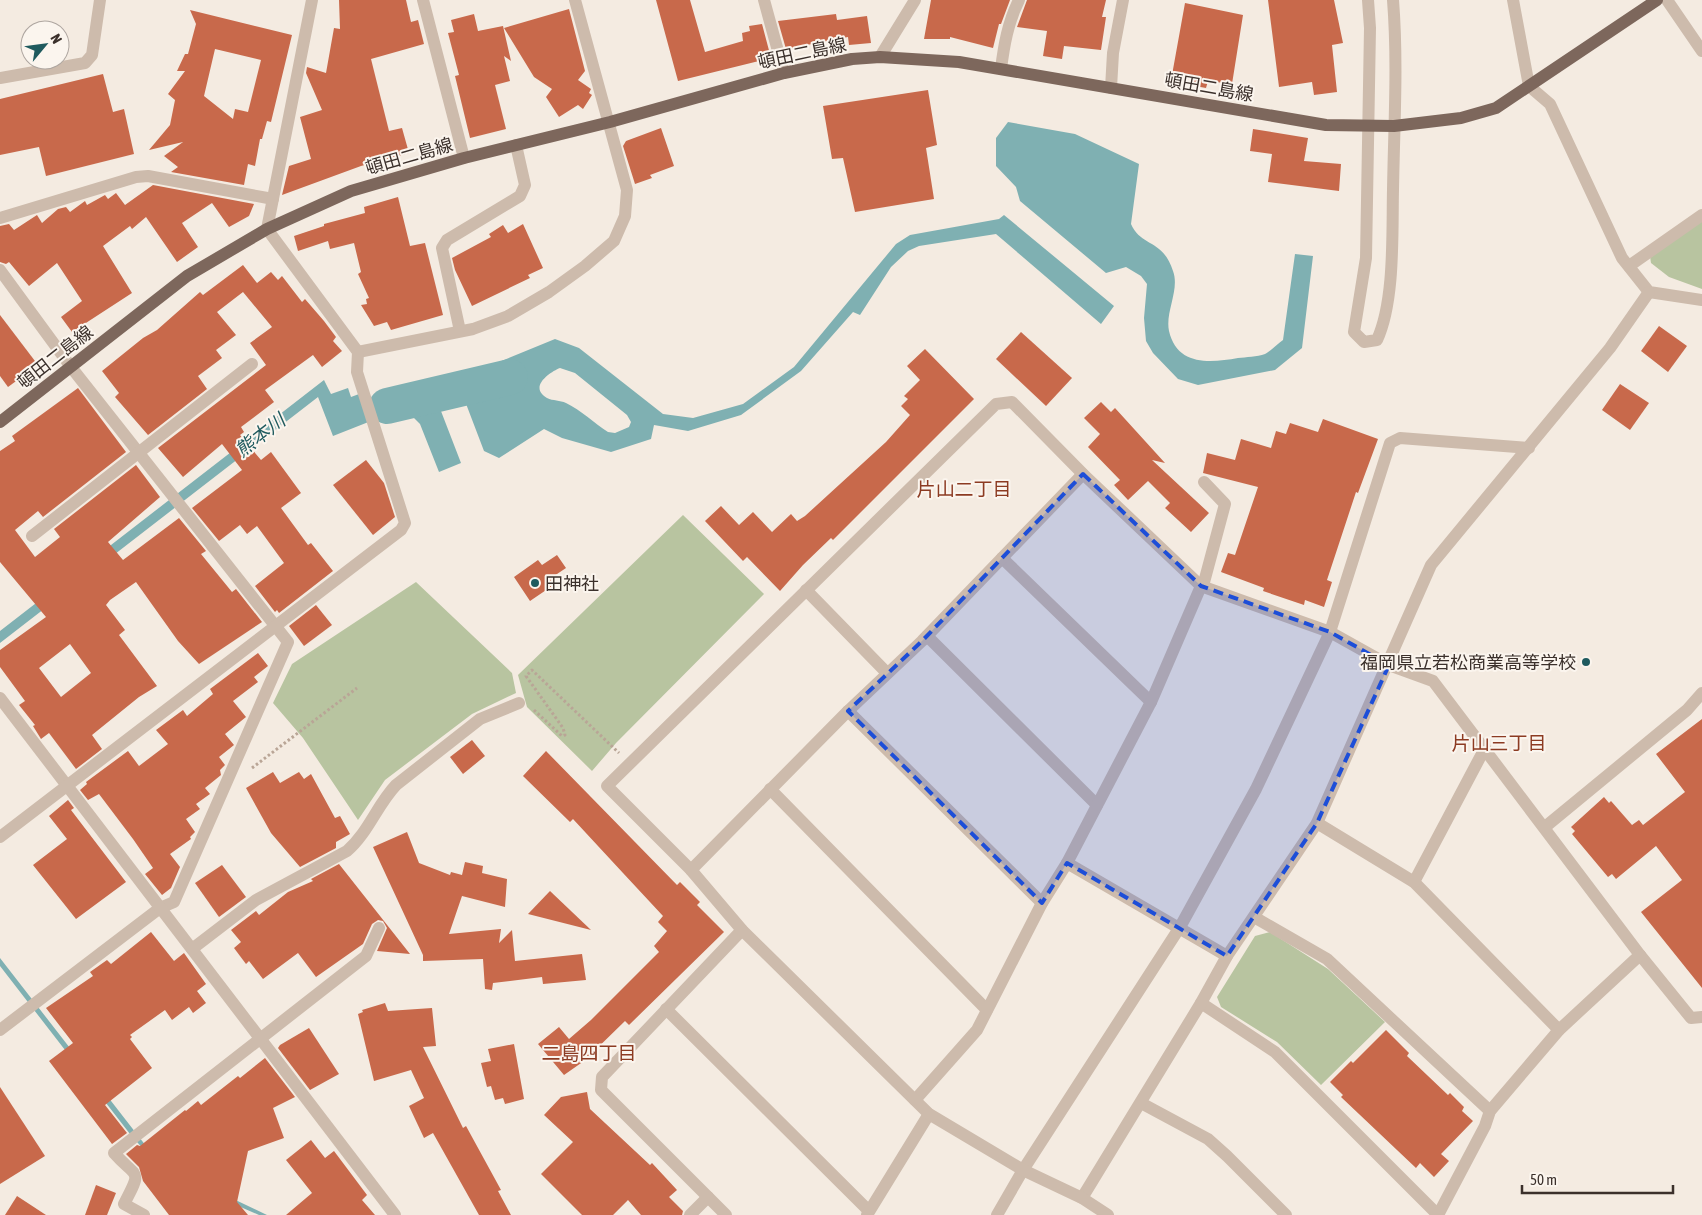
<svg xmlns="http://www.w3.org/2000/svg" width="1702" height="1215" font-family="'Asap Condensed','Noto Sans JP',sans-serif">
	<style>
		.green { fill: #b8c4a0 }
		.water { fill: #7fb0b2; fill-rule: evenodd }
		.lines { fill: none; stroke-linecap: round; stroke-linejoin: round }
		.river { stroke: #7fb0b2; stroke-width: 36 }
		.building { fill: #c8694b; fill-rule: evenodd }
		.path { stroke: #b9a596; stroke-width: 3; stroke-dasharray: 2.5 2.5; stroke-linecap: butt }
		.minor { stroke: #cdbbac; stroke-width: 12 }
		.major { stroke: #7d675c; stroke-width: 12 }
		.marked { fill: #1d4ed8; fill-opacity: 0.2; stroke: #1d4ed8; stroke-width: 4; stroke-dasharray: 10 6; stroke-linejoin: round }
		.poi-dot { fill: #1f5a5e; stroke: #fbf5ee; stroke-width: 2 }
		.labels { text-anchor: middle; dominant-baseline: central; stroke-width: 4; stroke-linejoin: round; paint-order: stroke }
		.street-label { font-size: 18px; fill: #3b302b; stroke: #fbf5ee }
		.poi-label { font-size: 18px; fill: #3b302b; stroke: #fbf5ee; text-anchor: start }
		.water-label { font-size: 19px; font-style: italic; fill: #1f5a5e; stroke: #fbf5ee }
		.neighbourhood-label { font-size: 19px; fill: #8c3b22; stroke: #fbf5ee }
	</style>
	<rect width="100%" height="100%" fill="#f4ebe1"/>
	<g class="green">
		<path d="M 1702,221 L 1702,289 L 1669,277 L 1651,263 L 1650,256 Z"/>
		<path d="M 683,515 L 764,594 L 616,743 L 592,771 L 527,707 L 518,675 Z"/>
		<path d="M 416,582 L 512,673 L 516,693 L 472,714 L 385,780 L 358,820 L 303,738 L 273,703 L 292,664 Z"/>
		<path d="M 1270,932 L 1328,969 L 1385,1022 L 1321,1085 L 1277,1042 L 1221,1007 L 1217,997 L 1255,936 Z"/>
	</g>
	<g class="water">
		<path d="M 1008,122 L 1075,134 L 1139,164 L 1131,224 C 1141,247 1163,239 1173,271 C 1180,290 1165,312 1169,331 C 1177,366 1210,363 1238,358 C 1246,357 1257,357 1265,354 C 1271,351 1277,344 1283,340 L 1295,254 L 1313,256 L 1302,348 L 1275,370 L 1198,385 L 1178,379 L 1153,353 L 1146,341 L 1144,318 L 1147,284 L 1141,276 L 1126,267 L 1106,273 L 1020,201 L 1016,187 L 996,166 L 996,138 Z"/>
		<path d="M 1004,215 L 1114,306 L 1101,324 L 996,234 L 919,246 L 908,251 L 891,267 L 860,315 L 853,312 L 801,371 L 741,415 L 688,431 L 654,425 L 651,439 L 611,452 L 562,438 L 544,429 L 499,458 L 484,451 L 460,388 L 465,376 L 555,339 L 579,348 L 663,414 L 693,418 L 743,404 L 794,367 L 896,244 L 910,235 L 999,219 ZM 560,368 L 575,373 L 627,415 L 631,422 L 629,427 L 615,433 L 608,432 C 594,423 581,410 566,403 C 560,400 553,401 547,398 C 528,387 550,372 560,368 Z"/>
		<path d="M 324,380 L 331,394 L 348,388 L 351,397 L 359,394 L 362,405 L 429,380 L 461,463 L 439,472 L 420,424 L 404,408 L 333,436 L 318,397 L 0,643 L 0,631 Z"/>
		<path d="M 0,958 L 160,1164 L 267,1215 L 259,1215 L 165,1174 L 130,1134 L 0,966 Z"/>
	</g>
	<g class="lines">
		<path class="river" d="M 387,406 L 510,377"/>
	</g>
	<g class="building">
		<path d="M 339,0 L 406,0 L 411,22 L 418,20 L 424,44 L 371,59 L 389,131 L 402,128 L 409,153 L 361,166 L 282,195 L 289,166 L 311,159 L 300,117 L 322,110 L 306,73 L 307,67 L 326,73 L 334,28 L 340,29 Z"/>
		<path d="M 656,0 L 690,0 L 705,52 L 743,41 L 742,33 L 750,31 L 749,26 L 762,24 L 771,58 L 678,81 Z"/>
		<path d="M 931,0 L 1010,0 L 1001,24 L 999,24 L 993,48 L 950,37 L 950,39 L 924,39 Z"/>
		<path d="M 1027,0 L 1106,0 L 1102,17 L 1106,17 L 1101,50 L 1064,46 L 1062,59 L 1043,56 L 1047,31 L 1017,27 Z"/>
		<path d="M 1268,0 L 1334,0 L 1343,43 L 1332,45 L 1337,92 L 1314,95 L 1312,82 L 1279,87 Z"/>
		<path d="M 1185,3 L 1243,15 L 1232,84 L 1208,81 L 1206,88 L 1190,85 L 1191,80 L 1172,75 Z"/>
		<path d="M 569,9 L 585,71 L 578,80 L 591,89 L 589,93 L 592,95 L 583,109 L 578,105 L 559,117 L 546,97 L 552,89 L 534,77 L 504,28 Z"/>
		<path d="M 190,10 L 292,35 L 271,122 L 267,121 L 262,139 L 260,139 L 255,166 L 248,164 L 244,185 L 171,172 L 178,167 L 164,156 L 183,142 L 149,150 L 170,125 L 175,100 L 168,94 L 185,71 L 177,71 L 185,54 L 188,54 L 196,24 ZM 215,49 L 261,60 L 248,112 L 235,109 L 233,119 L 204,96 Z"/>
		<path d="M 474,14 L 478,31 L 503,26 L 511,61 L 504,56 L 510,81 L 495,85 L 506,129 L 470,138 L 455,76 L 459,75 L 448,33 L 454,32 L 451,20 Z"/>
		<path d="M 836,14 L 837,20 L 867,16 L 871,43 L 849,45 L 848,37 L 786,49 L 778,21 Z"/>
		<path d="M 103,74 L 113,112 L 124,109 L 134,154 L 46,176 L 39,147 L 0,155 L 0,99 Z"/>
		<path d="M 928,90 L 937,145 L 926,148 L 934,199 L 855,212 L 843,158 L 832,159 L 823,106 Z"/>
		<path d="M 661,128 L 674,166 L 650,175 L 652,178 L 635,184 L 623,146 L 626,141 Z"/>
		<path d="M 1253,129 L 1308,138 L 1304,161 L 1341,164 L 1339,191 L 1268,182 L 1272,154 L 1250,151 Z"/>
		<path d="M 153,185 L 254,204 L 249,216 L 229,227 L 212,203 L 182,223 L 198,247 L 177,262 L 146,217 L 132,229 L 130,226 L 103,246 L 132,293 L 72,332 L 61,317 L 82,301 L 57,263 L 29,286 L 9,262 L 6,264 L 0,262 L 0,226 L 9,224 L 14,230 L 37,215 L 42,223 L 58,209 L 66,207 L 70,212 L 85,201 L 87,205 L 105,195 L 108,199 L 116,193 L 125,205 Z"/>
		<path d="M 398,197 L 410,246 L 425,243 L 443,315 L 391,330 L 387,322 L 374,326 L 361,305 L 367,304 L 366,299 L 369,298 L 358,274 L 361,272 L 354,243 L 330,249 L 328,241 L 298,251 L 294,236 L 324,226 L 324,224 L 365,213 L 364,207 Z"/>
		<path d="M 523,224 L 543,268 L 528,275 L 530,278 L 472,306 L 455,270 L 452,258 L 491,237 L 489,234 L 503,225 L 508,233 Z"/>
		<path d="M 243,265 L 257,283 L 271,272 L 278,280 L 282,276 L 302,302 L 305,299 L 324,321 L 336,337 L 333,341 L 342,351 L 322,367 L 313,355 L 265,390 L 274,402 L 241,427 L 244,432 L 240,435 L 261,460 L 271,452 L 301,493 L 281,508 L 308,545 L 311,543 L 333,571 L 279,613 L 277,610 L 275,612 L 255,586 L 284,563 L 257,526 L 247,534 L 240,525 L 219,541 L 192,508 L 242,470 L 222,444 L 183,477 L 158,448 L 266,365 L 250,343 L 272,327 L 243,292 L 217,312 L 236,335 L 216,350 L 222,358 L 198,376 L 207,389 L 148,435 L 115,397 L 119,393 L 102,371 L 143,338 L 157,330 L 200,292 L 203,295 Z"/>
		<path d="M 0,315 L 38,365 L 8,387 L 0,376 Z"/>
		<path d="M 1659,326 L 1687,346 L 1668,372 L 1641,351 Z"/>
		<path d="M 1021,332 L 1072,378 L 1046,406 L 996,359 Z"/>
		<path d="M 925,349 L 974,399 L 833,540 L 831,538 L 803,565 L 780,591 L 747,557 L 743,561 L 705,521 L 721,506 L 739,525 L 753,512 L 772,532 L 791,514 L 797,521 L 805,516 L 886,442 L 910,415 L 901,406 L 908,399 L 904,396 L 920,380 L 907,366 Z"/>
		<path d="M 1620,384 L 1649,403 L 1630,430 L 1602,410 Z"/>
		<path d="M 78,388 L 126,452 L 43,517 L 38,511 L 15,530 L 35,557 L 60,537 L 54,529 L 136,465 L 160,497 L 108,542 L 123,560 L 179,518 L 206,551 L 201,554 L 232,592 L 236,589 L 262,622 L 199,664 L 178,641 L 136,582 L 110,600 L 106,605 L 125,630 L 119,635 L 157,686 L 139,697 L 92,735 L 102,749 L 76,769 L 49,733 L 41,739 L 33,726 L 35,725 L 19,705 L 25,701 L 0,667 L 0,650 L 46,617 L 0,562 L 0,451 L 15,441 L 12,436 ZM 70,644 L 91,673 L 61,697 L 39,668 Z"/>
		<path d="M 1101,402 L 1111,412 L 1115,408 L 1165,463 L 1152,460 L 1209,513 L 1191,532 L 1165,508 L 1170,503 L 1148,481 L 1128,500 L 1114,485 L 1120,480 L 1088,447 L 1100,434 L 1084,418 Z"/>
		<path d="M 1323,419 L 1378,439 L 1358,493 L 1356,492 L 1327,580 L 1332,582 L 1324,607 L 1305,600 L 1304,605 L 1263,591 L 1264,588 L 1221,572 L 1228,553 L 1235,555 L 1258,487 L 1203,473 L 1207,453 L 1235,460 L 1241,439 L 1271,448 L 1276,431 L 1286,434 L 1290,423 L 1318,432 Z"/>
		<path d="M 366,460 L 384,483 L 395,517 L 373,535 L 333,485 Z"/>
		<path d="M 557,555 L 566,568 L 551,578 L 555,584 L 530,601 L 514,577 L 538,560 L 542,565 Z"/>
		<path d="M 316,605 L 332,625 L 304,646 L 289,626 Z"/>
		<path d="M 258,653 L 268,666 L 254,677 L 258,682 L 233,701 L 246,717 L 225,734 L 234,745 L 219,757 L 225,765 L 220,770 L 221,775 L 205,788 L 210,794 L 196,804 L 200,809 L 186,819 L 195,832 L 190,837 L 191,839 L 170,854 L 180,867 L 171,888 L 162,895 L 145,874 L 153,868 L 133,839 L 99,794 L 88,800 L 80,790 L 87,784 L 86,782 L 128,751 L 139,766 L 168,744 L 156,730 L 183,710 L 187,716 L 213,694 L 210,689 Z"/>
		<path d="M 1702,719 L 1702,988 L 1641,912 L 1682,880 L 1656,846 L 1616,879 L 1612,874 L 1608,877 L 1572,834 L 1575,831 L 1571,827 L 1604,797 L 1609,803 L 1611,801 L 1632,825 L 1639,820 L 1643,825 L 1685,792 L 1656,754 Z"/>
		<path d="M 472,740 L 485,756 L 463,774 L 450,757 Z"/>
		<path d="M 546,751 L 677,885 L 680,882 L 700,902 L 697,905 L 724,932 L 629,1025 L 625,1021 L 584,1061 L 564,1075 L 538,1044 L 559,1027 L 569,1039 L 591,1020 L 659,952 L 654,946 L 667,931 L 658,922 L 663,916 L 623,873 L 573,819 L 570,822 L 523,776 Z"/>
		<path d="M 273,772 L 280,783 L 299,772 L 304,779 L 311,774 L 335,818 L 340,816 L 350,834 L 336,842 L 336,848 L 300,867 L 271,833 L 246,788 Z"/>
		<path d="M 68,800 L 74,808 L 71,810 L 126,882 L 76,919 L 33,865 L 67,839 L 49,816 Z"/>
		<path d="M 407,832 L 419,863 L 450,875 L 451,872 L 462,875 L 465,862 L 483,866 L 482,873 L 507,879 L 505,907 L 462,896 L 449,934 L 501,929 L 499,943 L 512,930 L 515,961 L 582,954 L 586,980 L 543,984 L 542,977 L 493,983 L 492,990 L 485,989 L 483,959 L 423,961 L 423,955 L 373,847 Z"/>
		<path d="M 339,864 L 410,954 L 377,951 L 387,928 L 383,921 L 378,920 L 372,924 L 363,944 L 316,977 L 298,953 L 263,979 L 249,961 L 246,964 L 234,948 L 241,942 L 231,930 L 256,911 L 259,915 L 288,892 L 313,881 L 311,879 Z"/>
		<path d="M 222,865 L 246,897 L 219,917 L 195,883 Z"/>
		<path d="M 550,891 L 591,930 L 528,914 Z"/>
		<path d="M 151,932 L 174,961 L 184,953 L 206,984 L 197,991 L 206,1003 L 193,1013 L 189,1007 L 172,1020 L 165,1010 L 130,1035 L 132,1037 L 130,1039 L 152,1068 L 105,1105 L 127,1133 L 112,1144 L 49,1061 L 73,1043 L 46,1008 L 93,976 L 90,972 L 107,960 L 111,964 Z"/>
		<path d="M 385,1003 L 388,1011 L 432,1008 L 436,1046 L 423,1047 L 463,1128 L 466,1126 L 501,1190 L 498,1191 L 511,1215 L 479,1215 L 433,1133 L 424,1138 L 409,1106 L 424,1098 L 411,1070 L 374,1081 L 358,1014 L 363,1012 L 362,1010 Z"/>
		<path d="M 309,1028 L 339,1074 L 310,1090 L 278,1048 L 280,1045 Z"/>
		<path d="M 1386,1030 L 1409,1053 L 1407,1056 L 1448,1095 L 1450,1093 L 1464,1107 L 1462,1111 L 1473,1121 L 1441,1154 L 1449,1161 L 1434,1177 L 1420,1163 L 1416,1168 L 1341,1097 L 1343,1095 L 1330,1082 L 1351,1061 L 1353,1063 Z"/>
		<path d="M 514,1044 L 524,1099 L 505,1104 L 503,1098 L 495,1100 L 491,1086 L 487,1087 L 481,1063 L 491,1061 L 488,1049 Z"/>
		<path d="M 265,1058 L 295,1097 L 273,1108 L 284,1138 L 248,1151 L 237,1202 L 248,1215 L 169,1215 L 143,1181 L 139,1167 L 126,1154 L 137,1145 L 140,1146 L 185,1110 L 186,1111 L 198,1101 L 201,1105 L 238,1076 L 240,1078 Z"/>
		<path d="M 0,1087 L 45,1156 L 0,1184 Z"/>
		<path d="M 587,1092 L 590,1109 L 650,1165 L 652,1163 L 677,1190 L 669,1197 L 683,1211 L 682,1215 L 641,1215 L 628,1200 L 613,1215 L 582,1215 L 541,1174 L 573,1142 L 544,1115 L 561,1097 Z"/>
		<path d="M 311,1140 L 325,1158 L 334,1151 L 367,1195 L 362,1200 L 375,1215 L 286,1215 L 312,1193 L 286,1160 Z"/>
		<path d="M 96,1185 L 116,1193 L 107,1215 L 85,1215 Z"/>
		<path d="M 17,1196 L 46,1215 L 5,1215 Z"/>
	</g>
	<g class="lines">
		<g class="path">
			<path d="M 534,710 L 562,736 L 565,735 L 563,728 L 526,676 L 532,670 L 619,753"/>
			<path d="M 252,768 L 357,688"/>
		</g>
		<g class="minor">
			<path d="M 423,0 L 464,158"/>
			<path d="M 764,0 L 784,73"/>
			<path d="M 1368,0 L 1370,28 L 1366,258 L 1354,332 L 1364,342 L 1377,340 C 1395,301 1392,233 1393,190 C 1394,127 1398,63 1393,0"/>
			<path d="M 1513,0 L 1529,86 L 1550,104 L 1622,258 L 1649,292 L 1702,300"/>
			<path d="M 1667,0 L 1702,51"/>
			<path d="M 880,57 L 915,0"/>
			<path d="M 1001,69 C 1004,45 1008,22 1019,0"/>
			<path d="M 0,78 L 85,63 L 92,55 L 100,0"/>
			<path d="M 1111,88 L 1113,53 L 1123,0"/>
			<path d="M 0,218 L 136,177 L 148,176 L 273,199"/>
			<path d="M 1629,266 L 1702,215"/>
			<path d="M 0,270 L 71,367 L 288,642 L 174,902 L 160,908 L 0,1030"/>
			<path d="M 460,331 L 442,248 L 447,240 L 520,196 L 525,185 L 516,145"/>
			<path d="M 358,352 L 473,329 L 508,316 L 549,292 L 585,266 L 614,241 L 625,216 L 627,190 L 575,0"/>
			<path d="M 32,536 L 252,364"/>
			<path d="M 1002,558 L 1151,702"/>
			<path d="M 1203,586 L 1225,504 L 1204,482"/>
			<path d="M 806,590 L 887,673"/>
			<path d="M 927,636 L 1097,805"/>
			<path d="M 0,698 L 395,1215"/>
			<path d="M 848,711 L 1042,903"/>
			<path d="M 770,789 L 987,1010"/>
			<path d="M 1317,823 L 1414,882 L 1559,1030"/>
			<path d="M 1545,827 L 1687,710 L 1702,693"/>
			<path d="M 0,837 L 401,530 L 405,523 L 357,372 L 358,352 L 267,229 L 312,0"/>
			<path d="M 1067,863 L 1227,956"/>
			<path d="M 691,870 L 848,711 L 922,641 L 1083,474"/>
			<path d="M 1414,882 L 1485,748"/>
			<path d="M 1254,917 L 1327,959 L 1490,1111"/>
			<path d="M 192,949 L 256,900 L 347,851 C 368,833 377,805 396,785 L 480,719 L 519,703"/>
			<path d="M 1201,1003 L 1275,1052 L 1438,1215"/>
			<path d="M 666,1009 L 869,1211"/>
			<path d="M 915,1100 L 977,1030 L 1042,903 L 1067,863 L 1151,702 L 1201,586"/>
			<path d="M 1141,1103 L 1208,1139 L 1227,1156 L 1286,1215"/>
			<path d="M 1082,1198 L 1201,1003 L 1227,956 L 1317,823 L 1431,565 L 1610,348 L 1649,292"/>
			<path d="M 144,1215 L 124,1204 C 143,1168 137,1179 114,1153 L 366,956 L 379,928"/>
			<path d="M 690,1215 L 708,1197"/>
			<path d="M 726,1215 L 601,1090 L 602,1077 L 742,930"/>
			<path d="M 867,1215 L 929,1114"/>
			<path d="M 997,1215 L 1023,1170 L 1180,927 L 1256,789 L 1330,632 L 1390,443 L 1400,438 L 1529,448"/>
			<path d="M 1108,1215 L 1082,1198 L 1023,1170 L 929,1114 L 742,930 L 691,870 L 607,786 L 996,404 L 1012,402 L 1083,474 L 1201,586 L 1330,632 L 1389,665 L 1433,681 L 1640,955 L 1691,1018 L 1702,1017"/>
			<path d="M 1438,1215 L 1485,1126 L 1490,1111 L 1559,1030 L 1640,955"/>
		</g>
		<path class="major" d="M 0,422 L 187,276 L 267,229 L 351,191 L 464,158 L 610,122 L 784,73 L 852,59 L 880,57 L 959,62 L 1326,125 L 1394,126 L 1461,118 L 1496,108 L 1657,0"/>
	</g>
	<path class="marked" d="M 1083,474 L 1201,586 L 1330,632 L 1389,665 L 1317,823 L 1227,956 L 1067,863 L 1042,903 L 848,711 L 922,641 Z"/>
	<g class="poi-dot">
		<circle cx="535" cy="583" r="5"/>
		<circle cx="1586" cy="662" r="5"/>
	</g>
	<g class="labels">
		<g class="street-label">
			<text transform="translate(802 53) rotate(-12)">頓田二島線</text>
			<text transform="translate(1209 87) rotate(10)">頓田二島線</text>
			<text transform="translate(409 156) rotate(-16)">頓田二島線</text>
			<text transform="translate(55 357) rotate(-38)">頓田二島線</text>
		</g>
		<g class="poi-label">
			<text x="545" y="583">田神社</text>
			<text x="1576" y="662" text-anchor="end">福岡県立若松商業高等学校</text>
		</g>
		<g class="water-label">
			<text transform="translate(260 435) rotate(-38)">熊本川</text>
		</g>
		<g class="neighbourhood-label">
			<text x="964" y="489">片山二丁目</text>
			<text x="1499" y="743">片山三丁目</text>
			<text x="589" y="1053">二島四丁目</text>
		</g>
	</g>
	<g transform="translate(45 45) rotate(61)"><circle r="24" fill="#fbf5ee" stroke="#aea6a0"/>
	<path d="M0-4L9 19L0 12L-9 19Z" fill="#1f5a5e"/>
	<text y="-8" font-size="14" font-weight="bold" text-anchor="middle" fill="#3b302b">N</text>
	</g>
	<path d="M1522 1185v8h151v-8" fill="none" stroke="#3b302b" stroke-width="2.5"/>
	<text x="1530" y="1185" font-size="15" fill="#3b302b" stroke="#fbf5ee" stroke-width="4" paint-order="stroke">50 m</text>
</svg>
